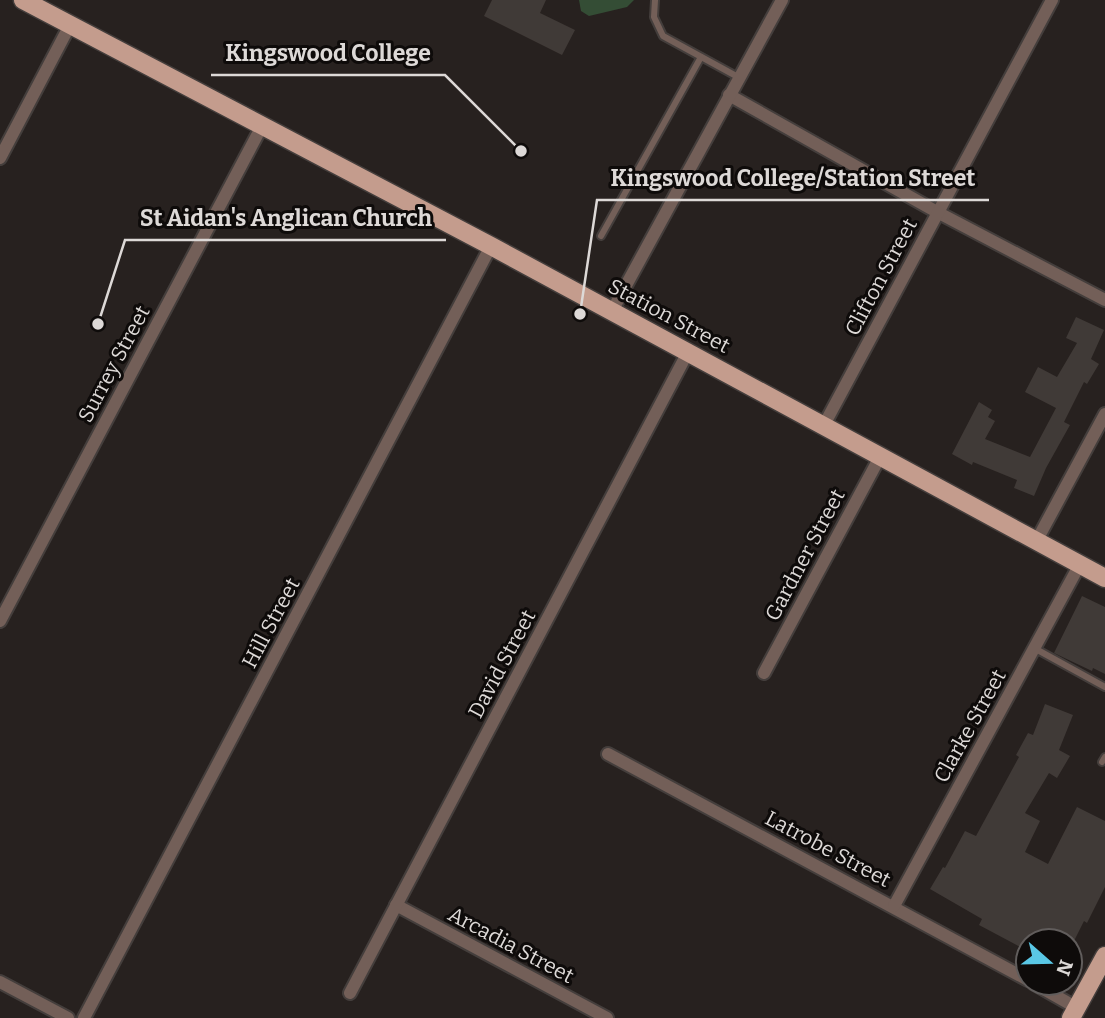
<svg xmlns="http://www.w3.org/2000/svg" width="1105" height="1018" font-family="Bitter,serif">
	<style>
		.green { fill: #344d35 }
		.building { fill: #403a37 }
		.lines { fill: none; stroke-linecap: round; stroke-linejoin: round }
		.lane-casing { stroke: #443e3c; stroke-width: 10 }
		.street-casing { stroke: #443e3c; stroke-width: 16 }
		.primary-casing { stroke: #443e3c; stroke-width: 21 }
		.lane { stroke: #735f58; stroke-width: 6 }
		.street { stroke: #735f58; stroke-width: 12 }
		.primary { stroke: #c49c8d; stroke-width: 18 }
		.labels { text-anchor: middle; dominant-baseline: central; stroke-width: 6; stroke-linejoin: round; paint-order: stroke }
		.street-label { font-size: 21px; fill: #ddd9d7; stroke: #0e0b0a }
		.leader { fill: none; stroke: #ddd9d7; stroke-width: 2.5 }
		.callout-dot { fill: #ddd9d7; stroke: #0e0b0a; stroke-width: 2.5 }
		.callout-label { font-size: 23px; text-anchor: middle; font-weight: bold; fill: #ddd9d7; stroke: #0e0b0a; stroke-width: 6; stroke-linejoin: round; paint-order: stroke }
	</style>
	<rect width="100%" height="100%" fill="#27211f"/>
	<path class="green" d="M 579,0 L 634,0 L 627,7 L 589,16 L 581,11 Z"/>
	<g class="building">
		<path d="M 492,0 L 546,0 L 540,13 L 575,30 L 562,55 L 484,16 Z"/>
		<path d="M 1076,317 L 1104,330 L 1091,359 L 1099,364 L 1087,384 L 1084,382 L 1064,422 L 1070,425 L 1046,468 L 1034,496 L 1014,488 L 1017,480 L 973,462 L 972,465 L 952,454 L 979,402 L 992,410 L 988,417 L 995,421 L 985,439 L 1030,457 L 1056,408 L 1025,392 L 1038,367 L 1057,377 L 1077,343 L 1066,338 Z"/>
		<path d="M 1082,596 L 1105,607 L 1105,674 L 1093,668 L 1092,671 L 1054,653 Z"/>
		<path d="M 1045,704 L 1073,715 L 1059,750 L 1070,756 L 1057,778 L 1049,773 L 1025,813 L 1040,821 L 1025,852 L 1048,864 L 1077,807 L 1105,821 L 1105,887 L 1087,923 L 1084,921 L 1074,941 L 1028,941 L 1028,951 L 979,925 L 982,919 L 930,889 L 943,867 L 945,868 L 965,831 L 976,836 L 1019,757 L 1016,755 L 1028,733 L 1033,735 Z"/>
	</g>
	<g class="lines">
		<defs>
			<g id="lane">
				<path d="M 655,0 L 654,17 L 663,36 L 738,77"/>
				<path d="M 601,236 L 701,57"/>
				<path d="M 1034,648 L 1105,687"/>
				<path d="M 1102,762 L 1105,757"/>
			</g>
			<g id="street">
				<path d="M 729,95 L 937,212 L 1105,300"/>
				<path d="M 0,158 L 70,25"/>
				<path d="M 612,311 L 782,0"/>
				<path d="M 824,425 L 1052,0"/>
				<path d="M 1037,540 L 1105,414"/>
				<path d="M 0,621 L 262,126"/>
				<path d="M 764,673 L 881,455"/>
				<path d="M 608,754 L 1028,980"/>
				<path d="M 396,905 L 607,1018"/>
				<path d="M 894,906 L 1080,564"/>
				<path d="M 0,982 L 68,1018"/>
				<path d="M 1033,983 L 1077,1008"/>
				<path d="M 350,993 L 688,352"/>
				<path d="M 84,1018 L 491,246"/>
			</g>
			<g id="primary">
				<path d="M 23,0 L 491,246 L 1105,578"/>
				<path d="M 1071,1018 L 1105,956"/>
			</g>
		</defs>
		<use href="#lane" class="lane-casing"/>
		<use href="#street" class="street-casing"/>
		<use href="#primary" class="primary-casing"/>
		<use href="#lane" class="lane"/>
		<use href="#street" class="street"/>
		<use href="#primary" class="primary"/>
	</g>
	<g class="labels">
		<g class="street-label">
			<text transform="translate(881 277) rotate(-62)">Clifton Street</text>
			<text transform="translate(669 316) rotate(28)">Station Street</text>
			<text transform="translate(114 364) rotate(-62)">Surrey Street</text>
			<text transform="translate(805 555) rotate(-62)">Gardner Street</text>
			<text transform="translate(271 623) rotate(-62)">Hill Street</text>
			<text transform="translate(502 664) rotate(-62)">David Street</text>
			<text transform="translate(970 726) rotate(-61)">Clarke Street</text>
			<text transform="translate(828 849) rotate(28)">Latrobe Street</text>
			<text transform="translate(511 945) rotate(28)">Arcadia Street</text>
		</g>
	</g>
	<path class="leader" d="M521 151L445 75H211M580 314L597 200H989M98 324L125 240H446"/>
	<g class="callout-dot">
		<circle cx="521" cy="151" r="7"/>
		<circle cx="580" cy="314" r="7"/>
		<circle cx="98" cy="324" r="7"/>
	</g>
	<g class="callout-label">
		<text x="328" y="61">Kingswood College</text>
		<text x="793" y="186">Kingswood College/Station Street</text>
		<text x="286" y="226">St Aidan's Anglican Church</text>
	</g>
	<g transform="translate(1049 962) rotate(110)"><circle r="33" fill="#0e0b0a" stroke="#615d5c" stroke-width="2"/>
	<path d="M0-5L12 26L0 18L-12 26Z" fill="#5ac8e6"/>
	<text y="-10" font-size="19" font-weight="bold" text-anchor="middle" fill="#ddd9d7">N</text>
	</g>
</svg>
